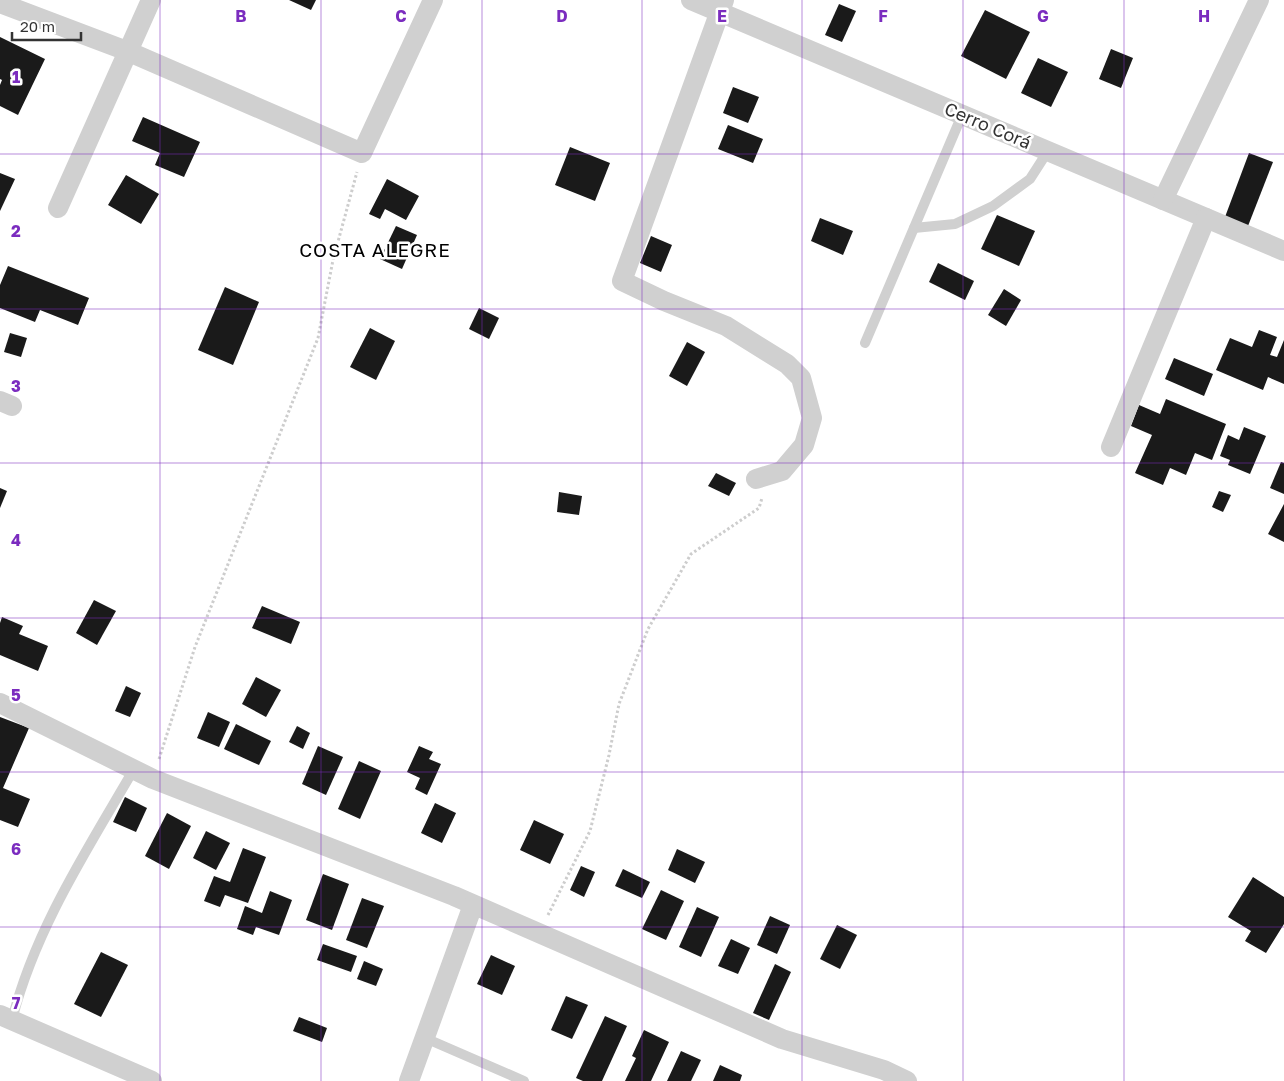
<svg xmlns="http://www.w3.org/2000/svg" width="1284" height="1081" font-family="'Golos Text',sans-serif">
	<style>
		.building { fill: #1a1a1a }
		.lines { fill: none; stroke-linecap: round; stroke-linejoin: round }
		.path { stroke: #cdcdcd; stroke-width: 3; stroke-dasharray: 2.5 2.5; stroke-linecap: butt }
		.service { stroke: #d0d0d0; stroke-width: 10 }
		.minor { stroke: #d0d0d0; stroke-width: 20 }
		.grid { fill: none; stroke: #7b2cbf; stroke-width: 1; stroke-opacity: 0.55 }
		.labels { text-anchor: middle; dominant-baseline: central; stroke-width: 5; stroke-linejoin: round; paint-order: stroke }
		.street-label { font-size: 18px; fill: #333; stroke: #fff }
		.neighbourhood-label { font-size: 19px; letter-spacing: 1px; fill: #000; stroke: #fff }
		.grid-label { font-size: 16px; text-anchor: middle; font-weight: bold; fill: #7b2cbf; stroke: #fff; stroke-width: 5; stroke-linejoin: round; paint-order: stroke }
	</style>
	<rect width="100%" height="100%" fill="#fff"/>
	<g class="building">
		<path d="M 289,0 L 316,0 L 311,10 Z"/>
		<path d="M 839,4 L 856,11 L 842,42 L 825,35 Z"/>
		<path d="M 985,10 L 1030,32 L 1006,79 L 961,56 Z"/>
		<path d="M 0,37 L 45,59 L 18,115 L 0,106 L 0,85 L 2,80 L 0,79 Z"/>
		<path d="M 1111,49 L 1133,58 L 1121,88 L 1099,79 Z"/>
		<path d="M 1038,58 L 1068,72 L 1051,107 L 1021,93 Z"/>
		<path d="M 733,87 L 759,97 L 748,123 L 723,113 Z"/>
		<path d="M 143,117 L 200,142 L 184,177 L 155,165 L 160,153 L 132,141 Z"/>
		<path d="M 728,125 L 763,139 L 753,163 L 718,149 Z"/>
		<path d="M 570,147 L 610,163 L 595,201 L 555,185 Z"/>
		<path d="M 1249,153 L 1273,162 L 1248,226 L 1225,217 Z"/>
		<path d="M 0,173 L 15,179 L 0,211 Z"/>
		<path d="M 126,175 L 159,194 L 141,224 L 108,205 Z"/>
		<path d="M 387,179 L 419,196 L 406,220 L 385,209 L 380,219 L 369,214 Z"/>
		<path d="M 997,215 L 1035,231 L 1019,266 L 981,249 Z"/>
		<path d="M 820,218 L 853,231 L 843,255 L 811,241 Z"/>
		<path d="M 396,226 L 417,235 L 402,269 L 380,259 Z"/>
		<path d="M 651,236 L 672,245 L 661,272 L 640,263 Z"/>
		<path d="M 938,263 L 974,281 L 965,300 L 929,282 Z"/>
		<path d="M 8,266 L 89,298 L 78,325 L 40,310 L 35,322 L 0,308 L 0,285 Z"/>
		<path d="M 225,287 L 259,302 L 233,365 L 198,350 Z"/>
		<path d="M 1004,289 L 1021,300 L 1006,326 L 988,315 Z"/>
		<path d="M 479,308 L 499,318 L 489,339 L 469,329 Z"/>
		<path d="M 370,328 L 395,341 L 376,380 L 350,367 Z"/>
		<path d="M 1259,330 L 1277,337 L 1270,355 L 1277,357 L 1284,340 L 1284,384 L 1268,377 L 1263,390 L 1216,370 L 1230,338 L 1252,347 Z"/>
		<path d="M 10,333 L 27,338 L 21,357 L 4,352 Z"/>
		<path d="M 687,342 L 705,352 L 687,386 L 669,376 Z"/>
		<path d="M 1174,358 L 1213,374 L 1204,396 L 1165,379 Z"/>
		<path d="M 1166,399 L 1226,424 L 1212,460 L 1195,453 L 1186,475 L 1170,468 L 1163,485 L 1135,473 L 1152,435 L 1131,426 L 1139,405 L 1160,414 Z"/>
		<path d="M 1244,427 L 1266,436 L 1250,474 L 1228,465 L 1230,460 L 1220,456 L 1228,435 L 1239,440 Z"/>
		<path d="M 1281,462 L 1284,463 L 1284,494 L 1270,488 Z"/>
		<path d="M 716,473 L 736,483 L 729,496 L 708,486 Z"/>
		<path d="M 0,488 L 7,491 L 0,508 Z"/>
		<path d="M 1219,491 L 1231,495 L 1223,512 L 1212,507 Z"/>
		<path d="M 559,492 L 582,496 L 579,515 L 557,512 Z"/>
		<path d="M 1284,504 L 1284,542 L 1268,534 Z"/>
		<path d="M 94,600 L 116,611 L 97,645 L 76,633 Z"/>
		<path d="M 262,606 L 300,622 L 291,644 L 252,628 Z"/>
		<path d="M 2,617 L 23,626 L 19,634 L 48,646 L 38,671 L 0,655 L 0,623 Z"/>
		<path d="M 256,677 L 281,690 L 266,717 L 242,704 Z"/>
		<path d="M 126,686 L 141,693 L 130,717 L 115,711 Z"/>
		<path d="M 208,712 L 230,722 L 219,747 L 197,738 Z"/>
		<path d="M 0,717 L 29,728 L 3,788 L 30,799 L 18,827 L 0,820 Z"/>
		<path d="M 236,724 L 271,741 L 259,765 L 224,749 Z"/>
		<path d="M 297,726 L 310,733 L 303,749 L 289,742 Z"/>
		<path d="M 318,746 L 343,757 L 326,795 L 302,784 Z"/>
		<path d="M 419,746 L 433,752 L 429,759 L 441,764 L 427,795 L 415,789 L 420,778 L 407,772 Z"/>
		<path d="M 359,761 L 381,771 L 360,819 L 338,809 Z"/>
		<path d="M 125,797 L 147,808 L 136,832 L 113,822 Z"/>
		<path d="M 435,803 L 456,813 L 442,843 L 421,833 Z"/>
		<path d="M 167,813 L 191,826 L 169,869 L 145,856 Z"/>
		<path d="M 534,820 L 564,834 L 550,864 L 520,850 Z"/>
		<path d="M 206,831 L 230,843 L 216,870 L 193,858 Z"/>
		<path d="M 243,848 L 266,857 L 248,903 L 225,895 L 220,907 L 204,901 L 214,876 L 230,882 Z"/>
		<path d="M 677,849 L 705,862 L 695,883 L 668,870 Z"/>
		<path d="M 581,866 L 595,872 L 584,897 L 570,890 Z"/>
		<path d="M 623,869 L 650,882 L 642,898 L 615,886 Z"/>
		<path d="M 323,874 L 349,884 L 332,930 L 306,920 Z"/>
		<path d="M 1253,877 L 1284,897 L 1284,924 L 1266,953 L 1245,941 L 1251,931 L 1228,917 Z"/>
		<path d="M 661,890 L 684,901 L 666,940 L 642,929 Z"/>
		<path d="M 270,891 L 292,900 L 279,935 L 256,927 L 253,935 L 237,929 L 245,906 L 262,913 Z"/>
		<path d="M 362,898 L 384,906 L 367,948 L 346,940 Z"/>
		<path d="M 697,907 L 719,917 L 701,957 L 679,947 Z"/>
		<path d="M 770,916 L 790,925 L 777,954 L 757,945 Z"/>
		<path d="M 837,925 L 857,935 L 840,969 L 820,959 Z"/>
		<path d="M 731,939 L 750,948 L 738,974 L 718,966 Z"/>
		<path d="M 323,944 L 357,956 L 351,972 L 317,960 Z"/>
		<path d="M 101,952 L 128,965 L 101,1017 L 74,1004 Z"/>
		<path d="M 491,955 L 515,966 L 502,995 L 477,984 Z"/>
		<path d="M 364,961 L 383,969 L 376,986 L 357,979 Z"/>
		<path d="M 775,964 L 791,972 L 769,1020 L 753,1013 Z"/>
		<path d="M 566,996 L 588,1005 L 572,1039 L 551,1030 Z"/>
		<path d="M 605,1016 L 627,1026 L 602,1081 L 583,1081 L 576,1078 Z"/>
		<path d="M 299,1017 L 327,1028 L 322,1042 L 293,1031 Z"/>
		<path d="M 644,1030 L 669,1042 L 651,1081 L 625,1081 L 636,1058 L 632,1056 Z"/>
		<path d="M 681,1051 L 701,1060 L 691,1081 L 667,1081 Z"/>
		<path d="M 720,1065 L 742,1075 L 740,1081 L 713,1081 Z"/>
	</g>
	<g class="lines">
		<g class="path">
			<path d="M 159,759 L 195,647 L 318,338 L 333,260 L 357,172"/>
			<path d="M 548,915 L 590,831 L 609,755 L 619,704 L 648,629 L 691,554 L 759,508 L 762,498"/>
		</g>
		<g class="service">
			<path d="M 914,228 L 955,224 L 993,206 L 1030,179 L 1048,151"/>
			<path d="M 865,343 L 962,115"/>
			<path d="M 12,1020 C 35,929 87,850 134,769"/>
			<path d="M 425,1038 L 524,1081"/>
		</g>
		<g class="minor">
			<path d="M 691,0 L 1284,251"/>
			<path d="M 724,0 L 622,281 L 664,301 L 726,326 L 787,364 L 801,378 L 812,418 L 804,445 L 782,471 L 756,479"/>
			<path d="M 0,3 L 127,51 L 362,153 L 433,0"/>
			<path d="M 1163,200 L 1259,0"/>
			<path d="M 58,208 L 151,0"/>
			<path d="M 0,401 L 12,406"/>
			<path d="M 1111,447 L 1206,218"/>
			<path d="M 0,703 L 153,779 L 454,896 L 782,1039 L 884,1070 L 907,1081"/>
			<path d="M 0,1015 L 152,1081"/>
			<path d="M 409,1081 L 473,905"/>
		</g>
	</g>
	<path class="grid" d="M 160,0 L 160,1081M 321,0 L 321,1081M 482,0 L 482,1081M 642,0 L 642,1081M 802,0 L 802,1081M 963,0 L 963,1081M 1124,0 L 1124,1081M 0,154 L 1284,154M 0,309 L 1284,309M 0,463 L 1284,463M 0,618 L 1284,618M 0,772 L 1284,772M 0,927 L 1284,927"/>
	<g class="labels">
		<g class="street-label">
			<text transform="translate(988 125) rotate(23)">Cerro Corá</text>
		</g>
		<g class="neighbourhood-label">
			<text x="375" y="249">COSTA ALEGRE</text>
		</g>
	</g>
	<g class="grid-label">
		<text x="241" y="22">B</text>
		<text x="401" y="22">C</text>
		<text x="562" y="22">D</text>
		<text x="722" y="22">E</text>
		<text x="883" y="22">F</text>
		<text x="1043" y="22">G</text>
		<text x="1204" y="22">H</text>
		<text x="16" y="83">1</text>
		<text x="16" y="237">2</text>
		<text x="16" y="392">3</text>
		<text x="16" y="546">4</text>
		<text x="16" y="701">5</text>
		<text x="16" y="855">6</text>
		<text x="16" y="1009">7</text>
	</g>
	<path d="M12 32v8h69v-8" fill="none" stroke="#333333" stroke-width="2.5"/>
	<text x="20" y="32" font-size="15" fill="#333333" stroke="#ffffff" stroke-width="4" paint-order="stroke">20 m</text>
</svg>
